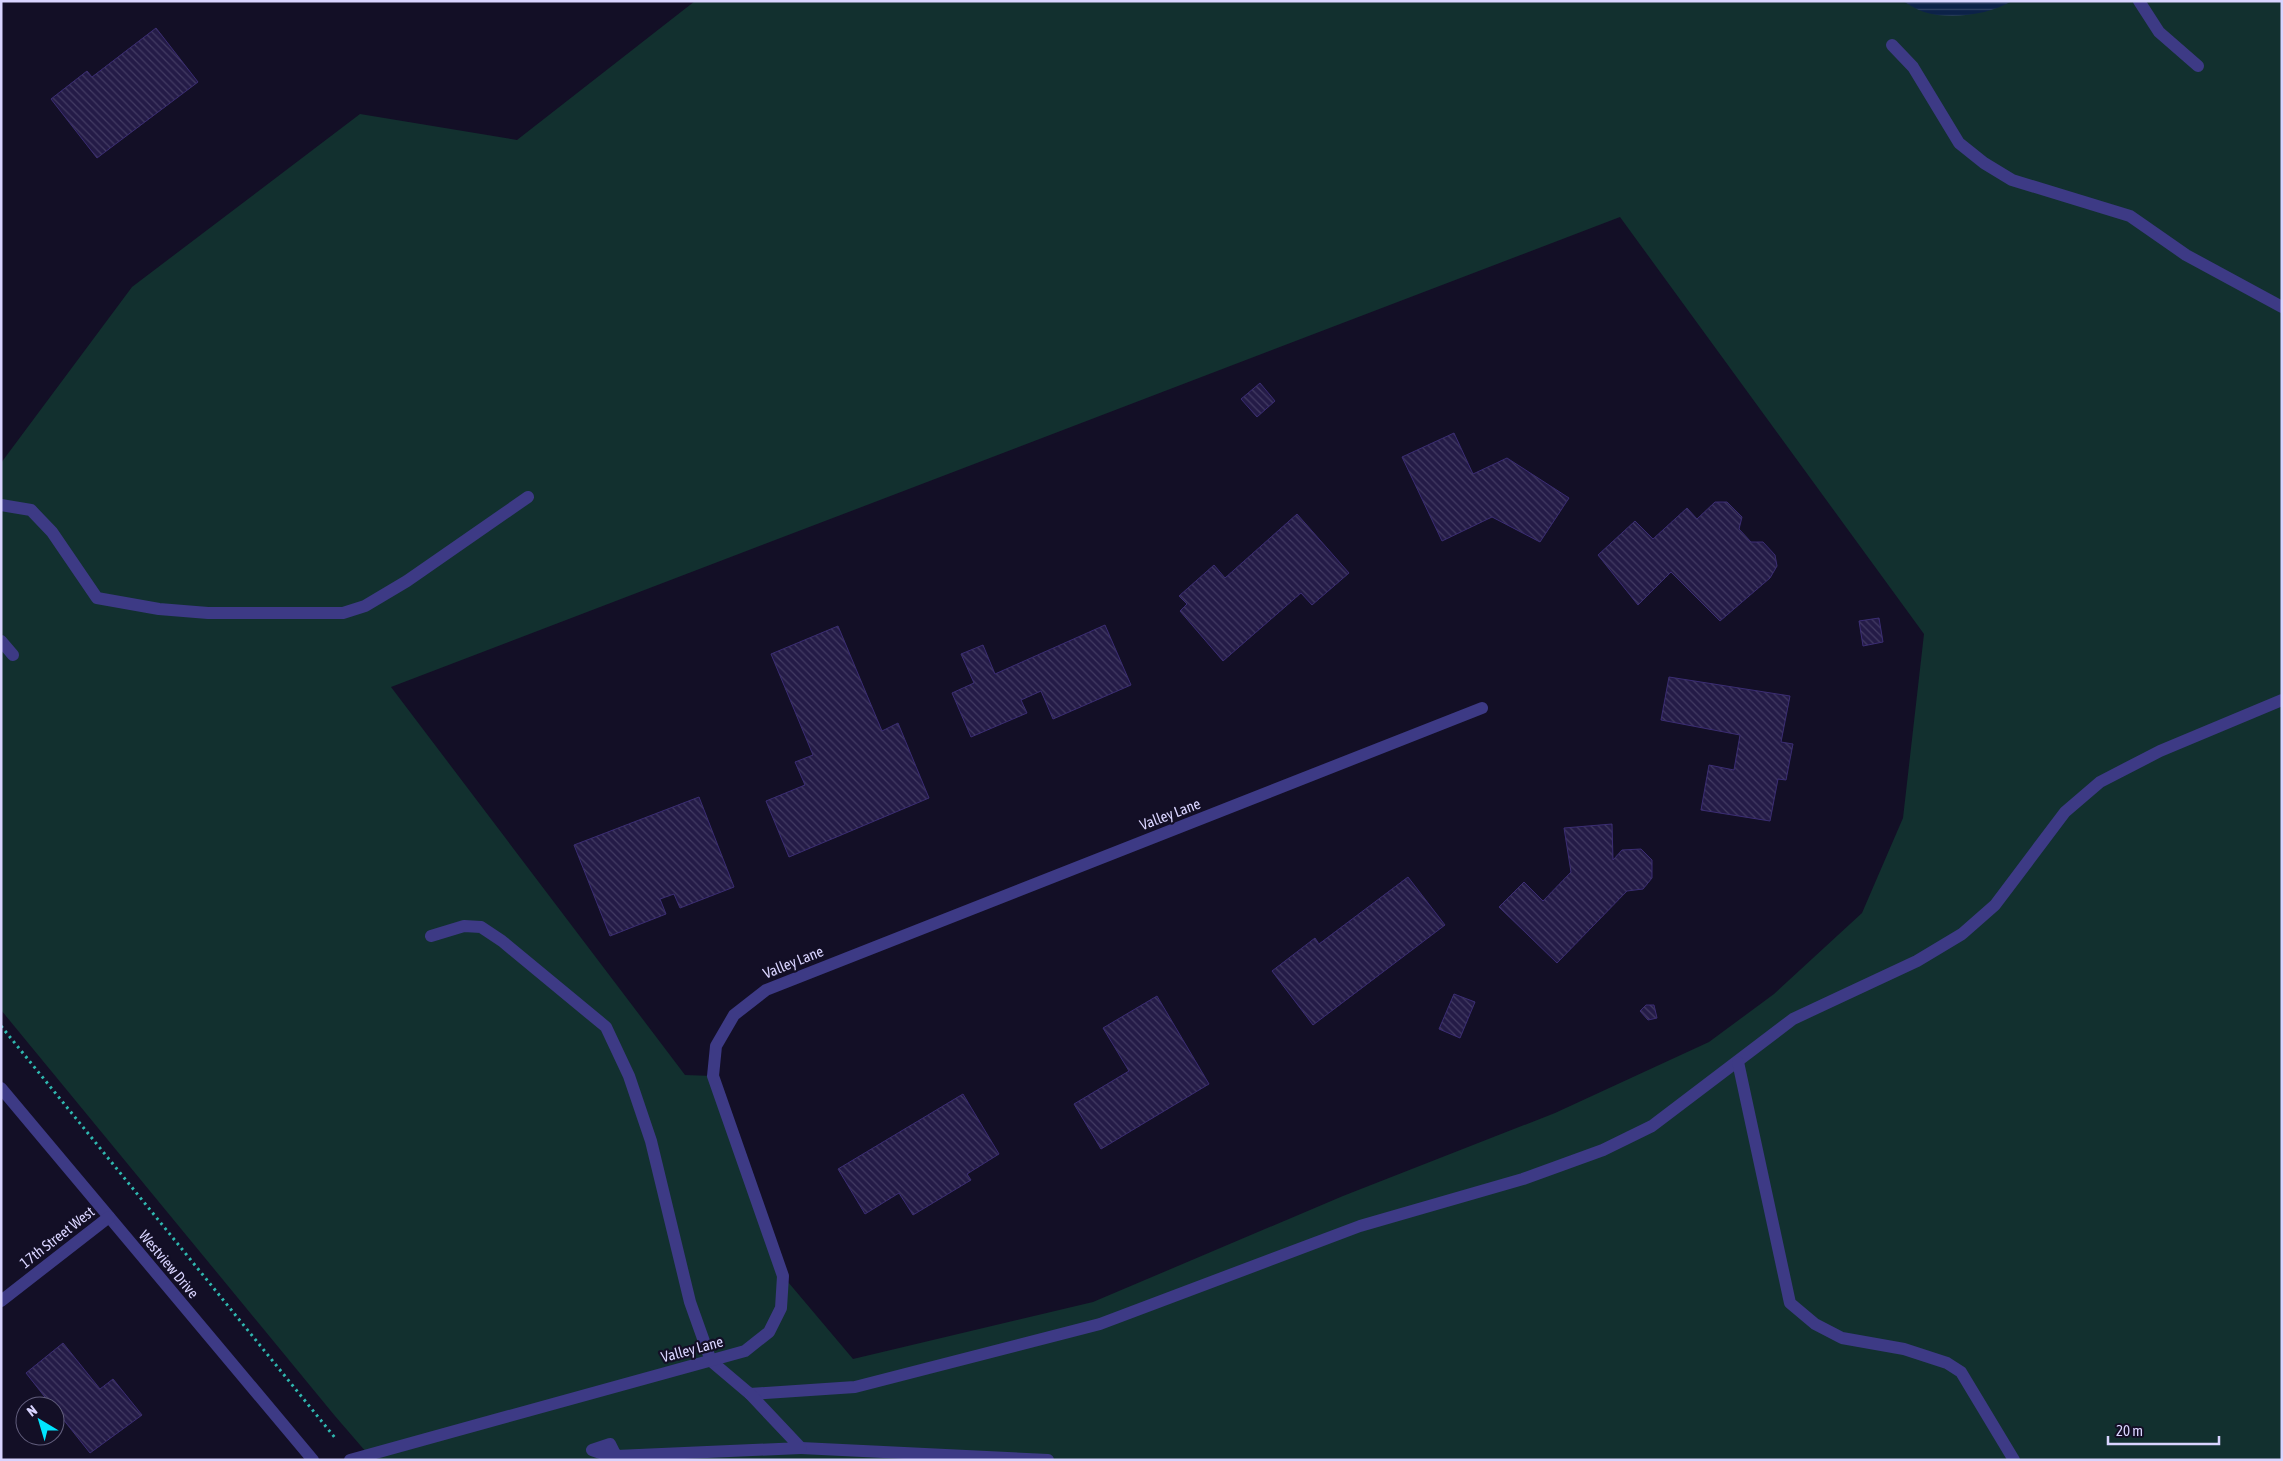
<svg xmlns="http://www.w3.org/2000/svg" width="2283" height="1461" font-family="'Asap Condensed',sans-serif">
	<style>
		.grass { fill: #12302f; fill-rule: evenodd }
		.water { fill: url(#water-rules) }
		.building { fill: url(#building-back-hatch); stroke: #3b2d73 }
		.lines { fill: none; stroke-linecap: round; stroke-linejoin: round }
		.path { stroke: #2fb8b0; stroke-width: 3; stroke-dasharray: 2.5 4; stroke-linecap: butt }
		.lane { stroke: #3d3a85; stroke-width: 12 }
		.street { stroke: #3d3a85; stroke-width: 12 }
		.labels { text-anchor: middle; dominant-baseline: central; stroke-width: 4.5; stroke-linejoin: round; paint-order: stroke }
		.street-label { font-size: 15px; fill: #d9d4ff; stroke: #130f26 }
	</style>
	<defs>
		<pattern id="water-rules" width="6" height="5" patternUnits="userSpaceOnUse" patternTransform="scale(1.25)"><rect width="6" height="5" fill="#0c2248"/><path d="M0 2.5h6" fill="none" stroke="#2f4163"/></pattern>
		<pattern id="building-back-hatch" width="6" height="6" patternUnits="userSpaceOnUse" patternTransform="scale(1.25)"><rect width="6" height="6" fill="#241b47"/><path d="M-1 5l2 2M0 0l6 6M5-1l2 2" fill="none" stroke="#433b63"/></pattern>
	</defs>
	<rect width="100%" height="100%" fill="#130f26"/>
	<path class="grass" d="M 695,1 L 2282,1 L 2282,1460 L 373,1460 L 335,1416 L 1,1010 L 1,463 L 132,287 L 360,114 L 517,140 ZM 1620,217 L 1924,634 L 1903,818 L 1862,913 L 1774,994 L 1709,1042 L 1555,1113 L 1343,1196 L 1093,1302 L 853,1359 L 783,1276 L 713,1076 L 685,1075 L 391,687 Z"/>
	<path class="water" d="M 1903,1 L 2012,1 C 1989,15 1950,20 1924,12 C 1917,10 1910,5 1903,1 Z"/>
	<g class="building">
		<path d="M 156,28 L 198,82 L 97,158 L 51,99 L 87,71 L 92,77 Z"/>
		<path d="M 1260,383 L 1275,401 L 1257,417 L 1241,399 Z"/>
		<path d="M 1454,433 L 1473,474 L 1507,458 L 1569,498 L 1540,542 L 1492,517 L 1442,541 L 1402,457 Z"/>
		<path d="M 1715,502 L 1727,502 L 1742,517 L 1739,529 L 1751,542 L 1763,542 L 1775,555 L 1777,566 L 1770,578 L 1720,621 L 1671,572 L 1638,605 L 1598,555 L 1635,521 L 1653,539 L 1687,508 L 1697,519 Z"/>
		<path d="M 1297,514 L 1349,573 L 1312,605 L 1301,593 L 1223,661 L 1180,611 L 1187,604 L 1179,596 L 1214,565 L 1225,578 Z"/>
		<path d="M 1879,618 L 1883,642 L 1863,646 L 1859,621 Z"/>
		<path d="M 1105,625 L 1131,685 L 1053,719 L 1041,691 L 1021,700 L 1027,713 L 971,737 L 952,693 L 974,683 L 961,654 L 983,645 L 995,674 Z"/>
		<path d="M 838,626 L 882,731 L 898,723 L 929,798 L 789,857 L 766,801 L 805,785 L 795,762 L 813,755 L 771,654 Z"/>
		<path d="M 1669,677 L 1790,696 L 1781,742 L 1793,744 L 1786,780 L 1778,779 L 1770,821 L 1701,810 L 1709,765 L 1734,770 L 1740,735 L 1661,720 Z"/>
		<path d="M 699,797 L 734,887 L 680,908 L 674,894 L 660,899 L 666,914 L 610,936 L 574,845 Z"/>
		<path d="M 1612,824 L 1613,860 L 1622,850 L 1641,849 L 1652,860 L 1652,878 L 1643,889 L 1627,891 L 1557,963 L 1499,907 L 1524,882 L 1543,901 L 1571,872 L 1564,828 Z"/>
		<path d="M 1408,877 L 1445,925 L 1313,1025 L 1272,971 L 1315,938 L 1319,944 Z"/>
		<path d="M 1454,994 L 1475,1002 L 1460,1038 L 1439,1029 Z"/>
		<path d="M 1157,996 L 1209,1084 L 1101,1149 L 1074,1104 L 1129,1071 L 1103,1028 Z"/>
		<path d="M 1646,1005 L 1654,1005 L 1657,1018 L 1648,1020 L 1640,1011 Z"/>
		<path d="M 963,1094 L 999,1154 L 967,1174 L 971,1180 L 913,1215 L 899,1193 L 865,1214 L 838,1169 Z"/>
		<path d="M 63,1343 L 100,1389 L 113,1379 L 142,1415 L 90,1453 L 55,1409 L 55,1406 L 52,1406 L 26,1373 Z"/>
	</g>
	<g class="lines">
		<path class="path" d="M 1,1026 L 336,1439"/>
		<g class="lane">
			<path d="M 2139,1 L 2159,32 L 2198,66"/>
			<path d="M 1892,45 L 1913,67 L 1959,143 L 1984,163 L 2012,180 L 2130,216 L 2186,255 L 2282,307"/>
			<path d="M 1,505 L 31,510 L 52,532 L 97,598 L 159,609 L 208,613 L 343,613 L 365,606 L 407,581 L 528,497"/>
			<path d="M 1,641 L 13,655"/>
			<path d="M 431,936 L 464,926 L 481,927 L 502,941 L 606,1027 L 629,1076 L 651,1141 L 690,1302 L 711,1361 L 750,1394 L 855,1387 L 1100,1324 L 1360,1226 L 1523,1179 L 1603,1150 L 1652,1126 L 1793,1019 L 1917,961 L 1962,934 L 1995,905 L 2065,812 L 2100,782 L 2160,751 L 2282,700"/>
			<path d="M 1738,1062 L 1790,1303 L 1815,1324 L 1842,1338 L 1904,1349 L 1947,1363 L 1961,1372 L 2014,1460"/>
			<path d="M 801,1448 L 1048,1460"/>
			<path d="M 616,1456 L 612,1457 L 592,1450 L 610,1444 L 616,1456 L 801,1448 L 750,1394"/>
		</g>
		<g class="street">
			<path d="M 1,1088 L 313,1460"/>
			<path d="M 1,1301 L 109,1217"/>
			<path d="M 350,1460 L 745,1351 L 769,1332 L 781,1308 L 783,1276 L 713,1076 L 716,1046 L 734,1015 L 766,990 L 1482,708"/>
		</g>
	</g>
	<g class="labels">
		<g class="street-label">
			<text transform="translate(1170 814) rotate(-21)">Valley Lane</text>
			<text transform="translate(793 962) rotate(-22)">Valley Lane</text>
			<text transform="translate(57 1237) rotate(-38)">17th Street West</text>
			<text transform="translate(169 1264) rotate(50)">Westview Drive</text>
			<text transform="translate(692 1349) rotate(-15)">Valley Lane</text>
		</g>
	</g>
	<rect width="2283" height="1461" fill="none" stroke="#d9d4ff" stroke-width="5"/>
	<g transform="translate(40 1421) rotate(322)"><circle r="24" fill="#130f26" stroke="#625e7d"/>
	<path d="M0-4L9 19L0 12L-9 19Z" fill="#00e5ff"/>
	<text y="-8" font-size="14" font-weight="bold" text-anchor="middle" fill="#d9d4ff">N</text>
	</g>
	<path d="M2108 1436v8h111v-8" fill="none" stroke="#d9d4ff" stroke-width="2.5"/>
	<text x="2116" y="1436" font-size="15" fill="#d9d4ff" stroke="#130f26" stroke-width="4" paint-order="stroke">20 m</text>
</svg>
